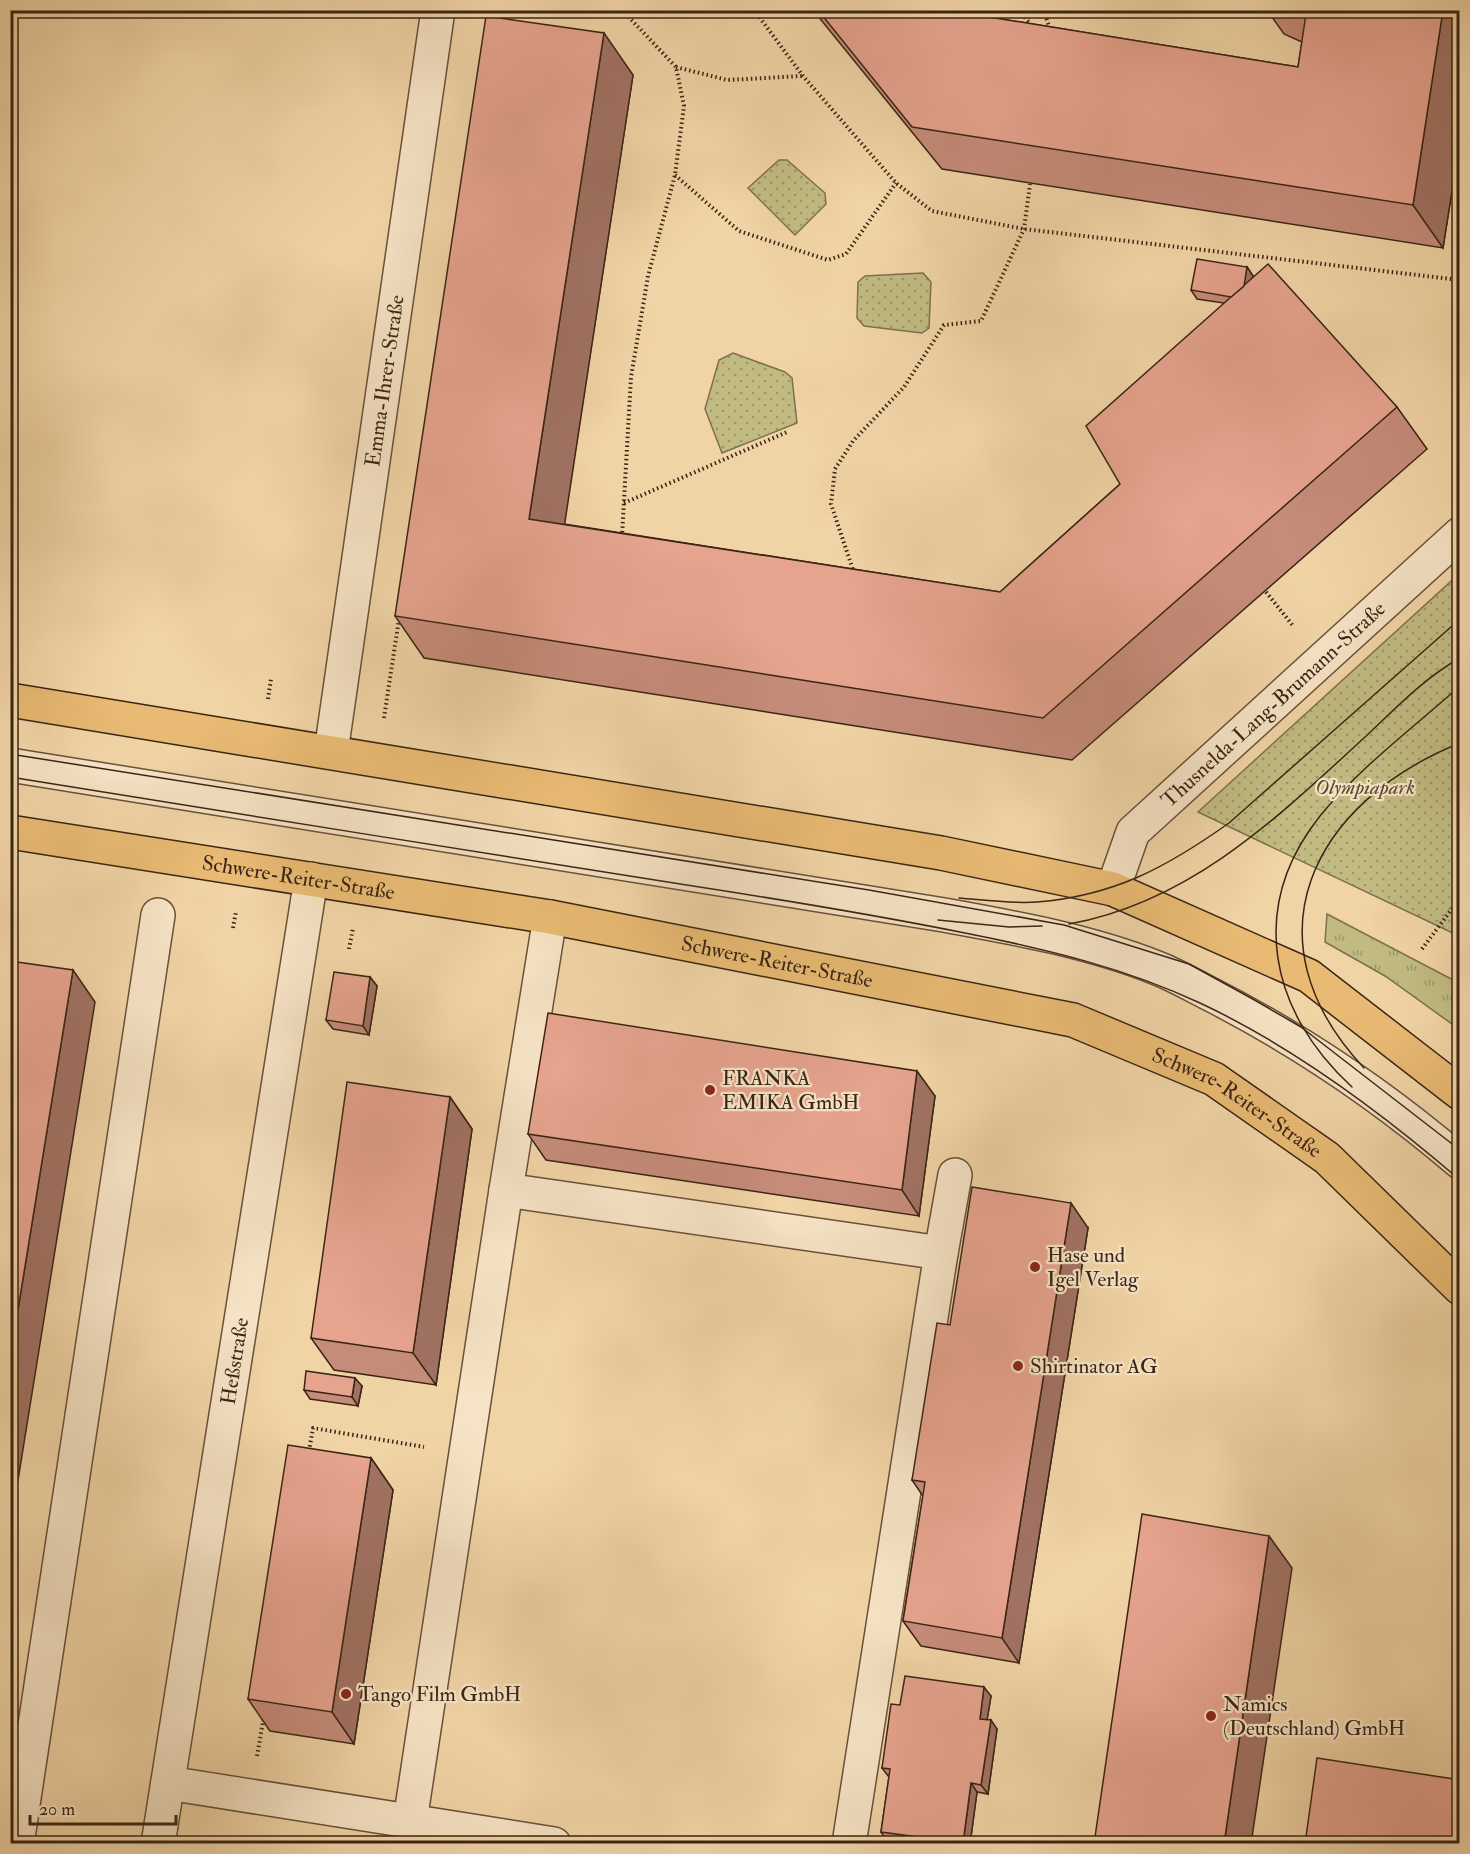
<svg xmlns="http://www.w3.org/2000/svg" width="1470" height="1854" font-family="'IM FELL Double Pica',serif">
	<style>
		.grass { fill: url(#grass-tufts); stroke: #7e704c; stroke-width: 1.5 }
		.park { fill: url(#park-dots); stroke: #7e704c; stroke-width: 1.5 }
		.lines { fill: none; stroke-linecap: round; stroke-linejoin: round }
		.minor-casing { stroke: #685139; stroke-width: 36 }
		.major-casing { stroke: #3a2515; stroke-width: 36 }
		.path { stroke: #3a2515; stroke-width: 4; stroke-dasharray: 1.5 3; stroke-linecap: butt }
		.minor { stroke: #f6e3c5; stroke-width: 33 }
		.major { stroke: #e8ba73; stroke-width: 33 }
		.tram { stroke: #3a2515; stroke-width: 1.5 }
		.wall { fill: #c68c7a; stroke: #3a2515; stroke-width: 1.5 }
		.shaded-wall { fill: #a17263; stroke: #3a2515; stroke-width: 1.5 }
		.building { fill: #e6a38e; stroke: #3a2515; stroke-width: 1.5 }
		.poi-dot { fill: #8f2418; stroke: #f6e3c5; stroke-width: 2 }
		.labels { text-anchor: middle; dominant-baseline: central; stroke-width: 4.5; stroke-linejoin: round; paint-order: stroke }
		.street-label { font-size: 21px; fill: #3a2515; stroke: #f6e3c5 }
		.park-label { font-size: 21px; font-style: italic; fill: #5c4a30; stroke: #f6e3c5 }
		.poi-label { font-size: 21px; fill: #3a2515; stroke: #f6e3c5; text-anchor: start }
	</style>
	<defs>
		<pattern id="grass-tufts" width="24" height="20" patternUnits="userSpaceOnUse" patternTransform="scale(1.5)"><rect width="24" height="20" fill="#c1bb82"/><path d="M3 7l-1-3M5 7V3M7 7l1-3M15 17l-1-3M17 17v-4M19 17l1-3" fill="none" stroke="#9e9869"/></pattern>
		<pattern id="park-dots" width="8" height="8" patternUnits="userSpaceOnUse" patternTransform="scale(1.5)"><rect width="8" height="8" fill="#c1bb82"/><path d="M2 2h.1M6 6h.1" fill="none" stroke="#9e9869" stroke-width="1.8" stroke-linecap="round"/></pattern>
	</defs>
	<rect width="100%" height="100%" fill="#f1d4a6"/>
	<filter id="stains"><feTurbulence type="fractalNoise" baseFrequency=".00333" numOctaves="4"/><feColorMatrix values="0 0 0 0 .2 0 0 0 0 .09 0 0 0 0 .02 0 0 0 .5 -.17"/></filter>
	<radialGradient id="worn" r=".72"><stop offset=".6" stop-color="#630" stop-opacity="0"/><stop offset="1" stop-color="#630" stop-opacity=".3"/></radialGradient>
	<path class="grass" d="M 1327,914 L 1459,983 L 1459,1029 L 1385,976 L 1325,942 Z"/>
	<g class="park">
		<path d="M 779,160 L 787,160 L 825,193 L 826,204 L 795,235 L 748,188 Z"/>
		<path d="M 923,273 L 931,282 L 929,328 L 922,333 L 864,326 L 857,318 L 858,282 L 865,276 Z"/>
		<path d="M 733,353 L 785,372 L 792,378 L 797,423 L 722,453 L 705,409 L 719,360 Z"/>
		<path d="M 1459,574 L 1459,936 L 1198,812 Z"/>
	</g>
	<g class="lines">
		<defs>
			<g id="minor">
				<path id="s1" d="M 331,752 L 438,10"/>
				<path d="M 10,765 L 944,915 C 1016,928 1089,941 1157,968 C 1175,975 1192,985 1210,994 C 1298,1039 1384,1097 1460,1162"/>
				<path id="s2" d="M 1113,889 L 1133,832 L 1460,534"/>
				<path d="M 506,1190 L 550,917"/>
				<path d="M 941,1253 L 955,1175"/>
				<path d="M 168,1783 L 554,1844"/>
				<path d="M 410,1821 L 506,1190 L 941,1253 L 849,1844"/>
				<path d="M 17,1844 L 158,915"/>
				<path id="s3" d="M 158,1844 L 311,879"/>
			</g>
			<g id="major">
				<path d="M 10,700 L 941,853 L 1113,889 L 1309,976 L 1460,1093"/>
				<path id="s4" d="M 10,832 L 550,917 L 1073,1020 L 1214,1079 L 1327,1158 L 1460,1288"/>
			</g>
		</defs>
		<use href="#minor" class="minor-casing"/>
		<use href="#major" class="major-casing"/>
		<g class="path">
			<path d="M 622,10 L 676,67 L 684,106 L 675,175 L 648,276 L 631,377 L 622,536"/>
			<path d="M 754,10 L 803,76 L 896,183 L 932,211 L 1024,229 L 1460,280"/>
			<path d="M 1019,10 L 1032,26"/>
			<path d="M 1044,10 L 1050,30"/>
			<path d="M 492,22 L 493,10"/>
			<path d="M 676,67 L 727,80 L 802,76"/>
			<path d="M 675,175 L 739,231 L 828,260 L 846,254 L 896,183"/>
			<path d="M 624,503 L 787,432"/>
			<path d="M 854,573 L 831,504 L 835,469 L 853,441 L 904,387 L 944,325 L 981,321 L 1024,229 L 1030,184"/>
			<path d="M 1266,592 L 1294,627"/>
			<path d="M 268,699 L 271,679"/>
			<path d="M 384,718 L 399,619"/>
			<path d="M 233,928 L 236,911"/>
			<path d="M 349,949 L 353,928"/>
			<path d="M 1422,949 L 1460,898"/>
			<path d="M 309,1451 L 313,1428 L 424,1447"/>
			<path d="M 257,1756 L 264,1716"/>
		</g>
		<use href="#minor" class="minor"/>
		<use href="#major" class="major"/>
		<g class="tram">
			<path d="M 10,754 L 869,890 L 1064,925 L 1189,964 L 1251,998 L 1301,1027 L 1460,1150"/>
			<path d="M 10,777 C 238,814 465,850 693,886 C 784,900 875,915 965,933 C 1046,949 1125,968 1200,1003 C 1294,1047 1381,1112 1460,1180"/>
			<path d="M 959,898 C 984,900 1012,904 1037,902 C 1114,896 1167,867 1229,823 L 1460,619"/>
			<path d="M 938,920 L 1009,927 L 1042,926"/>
			<path d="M 1069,924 C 1191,902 1278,817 1365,737 C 1395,709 1424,678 1460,658"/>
			<path d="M 1364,1068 C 1244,940 1311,803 1460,743"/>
			<path d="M 1352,1087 C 1270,1012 1247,908 1320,816 C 1357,770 1415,726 1460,686"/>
		</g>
	</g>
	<g class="wall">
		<path d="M 813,10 L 973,10 L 977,15 L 1298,67 L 1302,42 L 1284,34 L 1267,10 L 1460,10 L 1460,140 L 1443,248 L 942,169 Z"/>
		<path d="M 633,75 L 564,524 L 1000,592 L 1120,484 L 1224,303 L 1197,299 L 1191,290 L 1247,267 L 1253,276 L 1253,277 L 1397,407 L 1427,449 L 1072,760 L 424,658 L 395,616 Z"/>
		<path d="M 370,977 L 377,986 L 369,1035 L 333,1029 L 326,1020 Z"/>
		<path d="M 935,1096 L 919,1216 L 546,1160 L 528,1134 Z"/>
		<path d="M 450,1097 L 472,1129 L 436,1385 L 334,1370 L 311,1338 Z"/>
		<path d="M 1088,1228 L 1019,1663 L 921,1646 L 903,1621 L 923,1496 L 912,1480 L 950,1325 Z"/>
		<path d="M 362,1386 L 358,1406 L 310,1399 L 304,1390 Z"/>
		<path d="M 371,1458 L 393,1490 L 354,1744 L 270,1731 L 248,1699 Z"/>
		<path d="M 991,1696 L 987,1719 L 997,1729 L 988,1794 L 977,1792 L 970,1844 L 906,1844 L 887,1841 L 881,1832 L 889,1777 L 882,1768 L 900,1705 Z"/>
	</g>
	<g class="shaded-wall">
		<path d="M 1443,10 L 1460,10 L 1460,140 L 1443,248 L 1413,205 Z"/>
		<path d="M 604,33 L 633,75 L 559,561 L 529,519 Z"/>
		<path d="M 1247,267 L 1253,276 L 1248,308 L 1241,299 Z"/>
		<path d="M 73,970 L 95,1002 L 10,1530 L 10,1359 Z"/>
		<path d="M 370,977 L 377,986 L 369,1035 L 363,1026 Z"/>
		<path d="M 917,1071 L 935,1096 L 919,1216 L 902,1190 Z"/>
		<path d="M 450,1097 L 472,1129 L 436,1385 L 413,1353 Z"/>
		<path d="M 1071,1203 L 1088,1228 L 1019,1663 L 1002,1638 Z"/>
		<path d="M 355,1378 L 362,1386 L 358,1406 L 352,1397 Z"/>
		<path d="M 371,1458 L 393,1490 L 354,1744 L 332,1712 Z"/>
		<path d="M 1269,1536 L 1292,1568 L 1251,1844 L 1224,1844 Z"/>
		<path d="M 984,1687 L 991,1696 L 986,1727 L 980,1719 Z"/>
		<path d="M 991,1720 L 997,1729 L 988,1794 L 981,1785 Z"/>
		<path d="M 971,1783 L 977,1792 L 970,1844 L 963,1844 Z"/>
	</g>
	<g class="building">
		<path d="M 818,10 L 973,10 L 977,15 L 1298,67 L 1306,14 L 1298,10 L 1443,10 L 1413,205 L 912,127 Z"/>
		<path d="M 486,16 L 604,33 L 529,519 L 1000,592 L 1120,484 L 1086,426 L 1268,264 L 1397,407 L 1043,718 L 395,616 Z"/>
		<path d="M 1197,259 L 1247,267 L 1244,286 L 1231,297 L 1191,290 Z"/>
		<path d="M 10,961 L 73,970 L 10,1359 Z"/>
		<path d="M 334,972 L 370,977 L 363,1026 L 326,1020 Z"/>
		<path d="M 548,1013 L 917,1071 L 902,1190 L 528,1134 Z"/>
		<path d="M 347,1082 L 450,1097 L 413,1353 L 311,1338 Z"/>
		<path d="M 972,1187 L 1071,1203 L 1002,1638 L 903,1621 L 925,1482 L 912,1480 L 937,1323 L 950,1325 Z"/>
		<path d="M 306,1371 L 355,1378 L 352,1397 L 304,1390 Z"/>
		<path d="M 288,1445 L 371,1458 L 332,1712 L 248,1699 Z"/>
		<path d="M 1142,1514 L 1269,1536 L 1224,1844 L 1094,1844 Z"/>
		<path d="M 905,1676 L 984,1687 L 980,1719 L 991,1720 L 981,1785 L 971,1783 L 963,1843 L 881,1832 L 890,1769 L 882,1768 L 891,1704 L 900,1705 Z"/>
		<path d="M 1317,1758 L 1460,1780 L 1460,1844 L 1305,1844 Z"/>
		<path d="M 210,1838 L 245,1844 L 209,1844 Z"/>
	</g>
	<g class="poi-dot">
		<circle cx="710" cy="1090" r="6"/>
		<circle cx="1035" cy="1267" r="6"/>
		<circle cx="1018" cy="1366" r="6"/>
		<circle cx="346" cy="1694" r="6"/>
		<circle cx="1211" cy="1716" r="6"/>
	</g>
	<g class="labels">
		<g class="street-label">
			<text stroke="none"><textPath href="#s1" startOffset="375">Emma-Ihrer-Straße</textPath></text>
			<text stroke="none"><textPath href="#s2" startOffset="250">Thusnelda-Lang-Brumann-Straße</textPath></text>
			<text stroke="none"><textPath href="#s4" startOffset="292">Schwere-Reiter-Straße</textPath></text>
			<text stroke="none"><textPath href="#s4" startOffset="778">Schwere-Reiter-Straße</textPath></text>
			<text stroke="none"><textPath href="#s4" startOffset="1264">Schwere-Reiter-Straße</textPath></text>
			<text stroke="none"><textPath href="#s3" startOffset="489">Heßstraße</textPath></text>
		</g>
		<g class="park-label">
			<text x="1365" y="787">Olympiapark</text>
		</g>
		<g class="poi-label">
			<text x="722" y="1078">FRANKA<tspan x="722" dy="24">EMIKA GmbH</tspan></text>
			<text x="1047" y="1255">Hase und<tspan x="1047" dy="24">Igel Verlag</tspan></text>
			<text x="1030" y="1366">Shirtinator AG</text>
			<text x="358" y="1694">Tango Film GmbH</text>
			<text x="1223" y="1704">Namics<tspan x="1223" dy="24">(Deutschland) GmbH</tspan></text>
		</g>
	</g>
	<rect width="1470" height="1854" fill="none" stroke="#f1d4a6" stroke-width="36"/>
	<rect x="12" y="12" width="1446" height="1830" fill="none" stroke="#3a2515" stroke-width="3"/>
	<rect x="18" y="18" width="1434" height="1818" fill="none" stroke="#3a2515" stroke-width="1.5"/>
	<path d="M30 1815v9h146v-9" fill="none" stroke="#3a2515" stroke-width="3"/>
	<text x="39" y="1815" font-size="18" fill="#3a2515" stroke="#f6e3c5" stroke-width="4.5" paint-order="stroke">20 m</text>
	<rect width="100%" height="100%" filter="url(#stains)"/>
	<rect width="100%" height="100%" fill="url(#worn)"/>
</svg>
